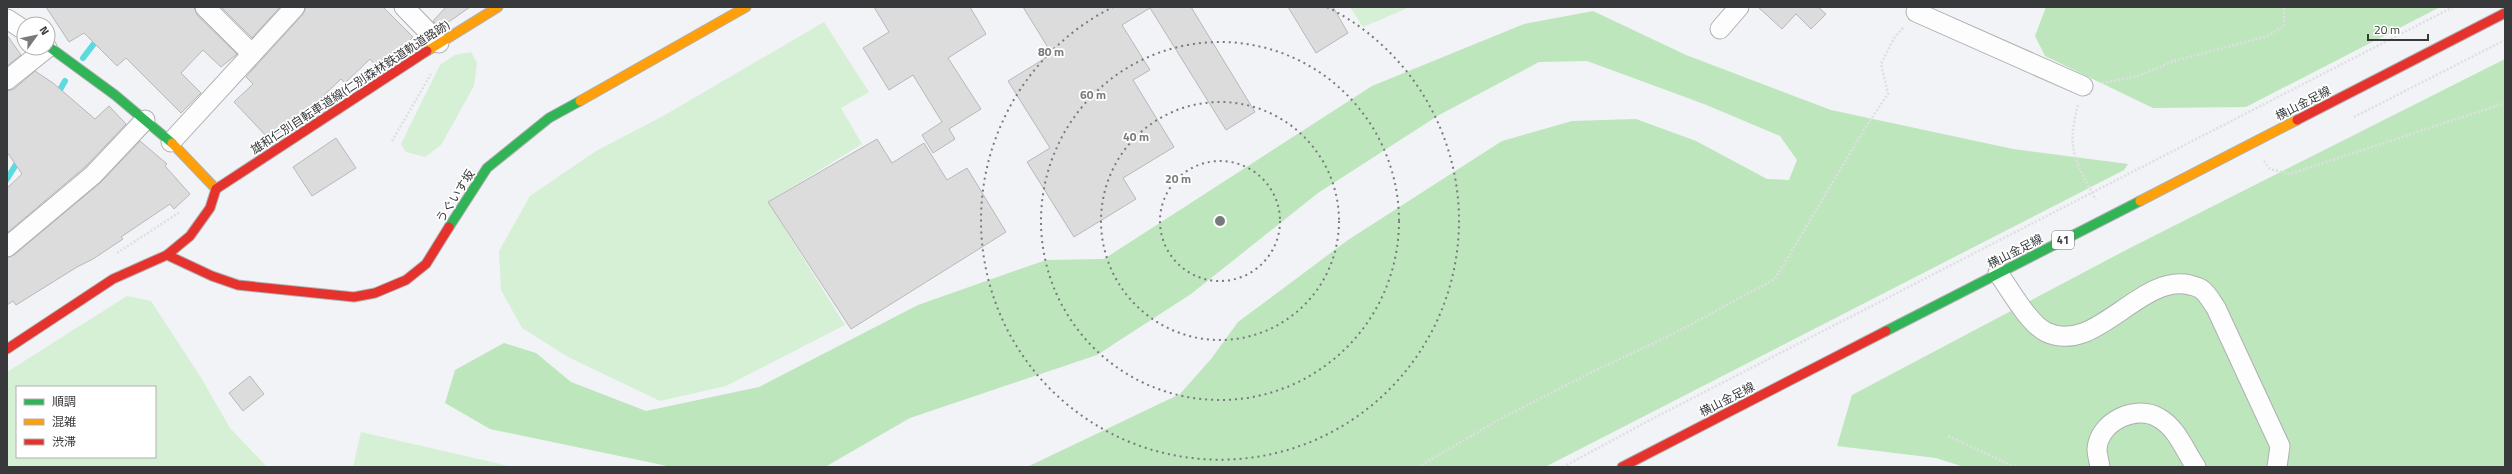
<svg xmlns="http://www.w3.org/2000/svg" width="2512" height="474" font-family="'Titillium Web','Noto Sans JP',sans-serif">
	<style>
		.green { fill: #d6f0d6; fill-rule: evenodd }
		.forest { fill: #bde6bc }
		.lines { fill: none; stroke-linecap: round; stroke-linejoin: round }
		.stream { stroke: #5ddae0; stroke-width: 6 }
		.building { fill: #dcdcdd; stroke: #b8b8ba }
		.street-casing { stroke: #aeb0b2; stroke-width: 21 }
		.fast-casing { stroke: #aeb0b2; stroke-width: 11 }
		.slow-casing { stroke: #aeb0b2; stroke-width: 11 }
		.jam-casing { stroke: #aeb0b2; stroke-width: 11 }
		.path { stroke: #dedfe0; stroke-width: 2.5; stroke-dasharray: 2 2; stroke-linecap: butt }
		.street { stroke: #fdfdfe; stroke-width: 19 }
		.fast { stroke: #30b455; stroke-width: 9 }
		.slow { stroke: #ff9f0a; stroke-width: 9 }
		.jam { stroke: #e5322d; stroke-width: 9 }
		.ring { fill: none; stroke: #787a7c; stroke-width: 2; stroke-dasharray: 2 4 }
		.labels { text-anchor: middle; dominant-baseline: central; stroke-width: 3.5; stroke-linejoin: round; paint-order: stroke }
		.shield { fill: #fff; stroke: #737475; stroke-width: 1 }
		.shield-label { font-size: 11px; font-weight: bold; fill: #37393a }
		.street-label { font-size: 12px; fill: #37393a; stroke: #fff }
		.centre { fill: #787a7c; stroke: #fff; stroke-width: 2 }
		.ring-label { font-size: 12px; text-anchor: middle; font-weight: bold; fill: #787a7c; stroke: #fff; stroke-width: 3.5; stroke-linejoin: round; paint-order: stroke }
	</style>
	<rect width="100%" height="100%" fill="#f1f3f6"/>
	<g class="green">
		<path d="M 1350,7 L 1410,7 L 1363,27 Z"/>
		<path d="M 824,22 L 869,92 L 841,108 L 862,144 L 768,202 L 845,325 L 726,386 L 660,401 L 568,357 L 522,328 L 501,290 L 499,251 L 530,196 L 596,151 L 663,116 Z"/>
		<path d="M 471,52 L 477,63 L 474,86 L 441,145 L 425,157 L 406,152 L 401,144 L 440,65 L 455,55 Z"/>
		<path d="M 127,296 L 151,301 L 200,376 L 230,428 L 267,467 L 7,467 L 7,372 ZM 17,387 L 155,387 L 155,457 L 17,457 Z"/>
		<path d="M 361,432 L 513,467 L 353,467 Z"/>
	</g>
	<g class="forest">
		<path d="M 2046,7 L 2440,7 L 2246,107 L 2153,108 L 2045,56 L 2035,36 Z"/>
		<path d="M 1593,11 L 1686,55 L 1831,110 L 2013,149 L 2128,164 L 2124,170 L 1545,467 L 1027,467 L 1180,394 L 1211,359 L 1238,322 L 1348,240 L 1502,141 L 1572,121 L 1636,119 L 1696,141 L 1767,179 L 1789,180 L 1797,160 L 1780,136 L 1704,104 L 1587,61 L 1539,62 L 1439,115 L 1318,193 L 1191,294 L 1097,355 L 910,418 L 825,467 L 672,467 L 490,429 L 445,403 L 455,370 L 504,343 L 536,353 L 571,382 L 646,411 L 759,387 L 918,305 L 1046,260 L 1104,259 L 1372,86 L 1524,24 Z"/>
		<path d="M 2505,59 L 2505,467 L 1964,467 L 1936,458 L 1837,446 L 1852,395 L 2128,249 Z"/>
	</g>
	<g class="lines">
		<g class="stream">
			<path d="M 83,58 L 99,37"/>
			<path d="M 57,95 L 65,81"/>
			<path d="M 7,179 L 20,158"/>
		</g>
	</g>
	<g class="building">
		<path d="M 46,7 L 194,7 L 197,15 L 237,54 L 221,67 L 203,50 L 181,73 L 201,93 L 181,113 L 126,58 L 117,66 L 84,33 L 69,42 Z"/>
		<path d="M 221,7 L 280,7 L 252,38 Z"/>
		<path d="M 306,7 L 383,7 L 413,37 L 390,60 L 378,68 L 370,59 L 345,83 L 341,79 L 298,120 L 269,139 L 234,102 L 253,84 L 246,77 L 303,14 Z"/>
		<path d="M 446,7 L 470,7 L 440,28 L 433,21 Z"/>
		<path d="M 874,7 L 970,7 L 986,34 L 948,58 L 981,109 L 949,129 L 955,139 L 933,153 L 922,135 L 942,122 L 913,75 L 889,90 L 863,48 L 889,32 Z"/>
		<path d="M 1023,7 L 1191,7 L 1255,112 L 1226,130 L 1150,8 L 1122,25 L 1150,70 L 1133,80 L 1174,147 L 1123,178 L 1136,199 L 1074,237 L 1027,162 L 1050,148 L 1008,81 L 1052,54 Z"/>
		<path d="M 1288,7 L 1333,7 L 1348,33 L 1316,53 Z"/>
		<path d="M 1758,7 L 1818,7 L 1826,14 L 1811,29 L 1796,14 L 1782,29 Z"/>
		<path d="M 7,35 L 21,55 L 7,66 Z"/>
		<path d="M 35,71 L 53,83 L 95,119 L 109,106 L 126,124 L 85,167 L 7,233 L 7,188 L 22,174 L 7,152 L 7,91 L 14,89 Z"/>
		<path d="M 336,138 L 356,168 L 312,196 L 293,167 Z"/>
		<path d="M 877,139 L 892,163 L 924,143 L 947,180 L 967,168 L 1006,232 L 851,329 L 768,202 Z"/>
		<path d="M 140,141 L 167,164 L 165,166 L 190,194 L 174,209 L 170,204 L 121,237 L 123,239 L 93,259 L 77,267 L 16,305 L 13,301 L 7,305 L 7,258 L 14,255 L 100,183 Z"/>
		<path d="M 250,376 L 264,394 L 243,411 L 229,393 Z"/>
	</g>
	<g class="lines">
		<defs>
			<g id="street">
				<path d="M 205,7 L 251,53"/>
				<path d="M 404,7 L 439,43"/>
				<path d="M 1922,7 L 1916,12 L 2083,86"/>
				<path d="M 7,19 L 24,30"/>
				<path d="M 1720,29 L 1739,7"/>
				<path d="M 7,80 L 47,48"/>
				<path d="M 171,142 L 295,7"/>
				<path d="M 7,247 L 93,175 L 145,120"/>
				<path d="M 1998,273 C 2010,289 2028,323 2046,332 C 2096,356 2140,273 2190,285 C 2193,286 2199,287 2201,289 C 2207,293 2212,302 2216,308 L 2280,446 L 2277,467"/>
				<path d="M 2100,467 C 2099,461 2097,454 2097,449 C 2099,421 2137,404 2159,418 C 2177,428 2185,451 2196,467"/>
			</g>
			<g id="fast">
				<path d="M 48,46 L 115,95 L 172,143"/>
				<path d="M 449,227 L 487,168 L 549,118 L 580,101"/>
				<path d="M 1886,331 L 2140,201"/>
			</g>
			<g id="slow">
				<path d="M 427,51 L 498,7"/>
				<path d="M 580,101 L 746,7"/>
				<path d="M 172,143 L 216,189"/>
				<path d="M 2140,201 L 2297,120"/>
			</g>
			<g id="jam">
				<path d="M 2297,120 L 2505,13"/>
				<path d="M 216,189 L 427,51"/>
				<path d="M 167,255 L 212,276 L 238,285 L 354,297 L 375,293 L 406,280 L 426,264 L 449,227"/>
				<path d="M 7,349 L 113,279 L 167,255 L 190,236 L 210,208 L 216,189"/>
				<path d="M 1622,467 L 1886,331"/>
			</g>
		</defs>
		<use href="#street" class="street-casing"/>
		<use href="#fast" class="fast-casing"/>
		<use href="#slow" class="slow-casing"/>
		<use href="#jam" class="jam-casing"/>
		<g class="path">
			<path d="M 2102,83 L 2138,76 L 2174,61 L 2268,36 L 2284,26 L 2284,7"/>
			<path d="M 2078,105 C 2066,151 2075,160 2096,200"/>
			<path d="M 2354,117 L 2505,40"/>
			<path d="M 392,141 L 431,74"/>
			<path d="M 2264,161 L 2270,169 L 2290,174 L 2505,103"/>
			<path d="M 117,253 L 180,212"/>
			<path d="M 1948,436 L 2015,467"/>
			<path d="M 1418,467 L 1500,419 L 1592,372 L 1671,335 L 1775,279 L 1867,125 L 1888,94 L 1881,64 L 1894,38 L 1904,27"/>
			<path d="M 1563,467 L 1650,420 L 2453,7"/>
		</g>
		<use href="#street" class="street"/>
		<use href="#fast" class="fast"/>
		<use href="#slow" class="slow"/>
		<use href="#jam" class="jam"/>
	</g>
	<g class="ring">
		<circle cx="1220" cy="221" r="60"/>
		<circle cx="1220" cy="221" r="119"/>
		<circle cx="1220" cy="221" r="179"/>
		<path d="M1327 7A239 239 0 1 1 1113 7"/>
	</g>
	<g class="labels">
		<rect class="shield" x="2052" y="231" width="22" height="18" rx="3"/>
		<g class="shield-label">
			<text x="2063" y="240">41</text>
		</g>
		<g class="street-label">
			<text transform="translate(350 87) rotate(-33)">雄和仁別自転車道線(仁別森林鉄道軌道路跡)</text>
			<text transform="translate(2303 103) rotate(-27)">横山金足線</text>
			<text transform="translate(455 196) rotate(-57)">うぐいす坂</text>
			<text transform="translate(2015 251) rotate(-27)">横山金足線</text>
			<text transform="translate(1727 399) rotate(-27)">横山金足線</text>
		</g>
	</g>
	<circle cx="1220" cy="221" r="6" class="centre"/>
	<g class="ring-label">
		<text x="1051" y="56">80 m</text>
		<text x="1093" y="99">60 m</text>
		<text x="1136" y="141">40 m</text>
		<text x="1178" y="183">20 m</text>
	</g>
	<rect width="2512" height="474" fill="none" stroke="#37393a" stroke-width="16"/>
	<rect x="16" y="386" width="140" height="72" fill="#ffffff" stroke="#afb0b0"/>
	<rect x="24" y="399" width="20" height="6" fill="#30b455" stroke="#afb0b0"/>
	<text x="52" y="406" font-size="12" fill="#37393a">順調</text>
	<rect x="24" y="419" width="20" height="6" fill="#ff9f0a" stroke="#afb0b0"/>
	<text x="52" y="426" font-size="12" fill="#37393a">混雑</text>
	<rect x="24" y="439" width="20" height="6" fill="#e5322d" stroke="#afb0b0"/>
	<text x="52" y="446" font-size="12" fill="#37393a">渋滞</text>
	<g transform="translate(36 36) rotate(57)"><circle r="19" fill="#ffffff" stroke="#afb0b0"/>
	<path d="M0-3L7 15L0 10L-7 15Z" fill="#787a7c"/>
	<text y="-6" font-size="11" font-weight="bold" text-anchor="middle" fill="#37393a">N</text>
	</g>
	<path d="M2368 34v6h60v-6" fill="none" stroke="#37393a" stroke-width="2"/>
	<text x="2374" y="34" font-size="12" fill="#37393a" stroke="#ffffff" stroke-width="3" paint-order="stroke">20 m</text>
</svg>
